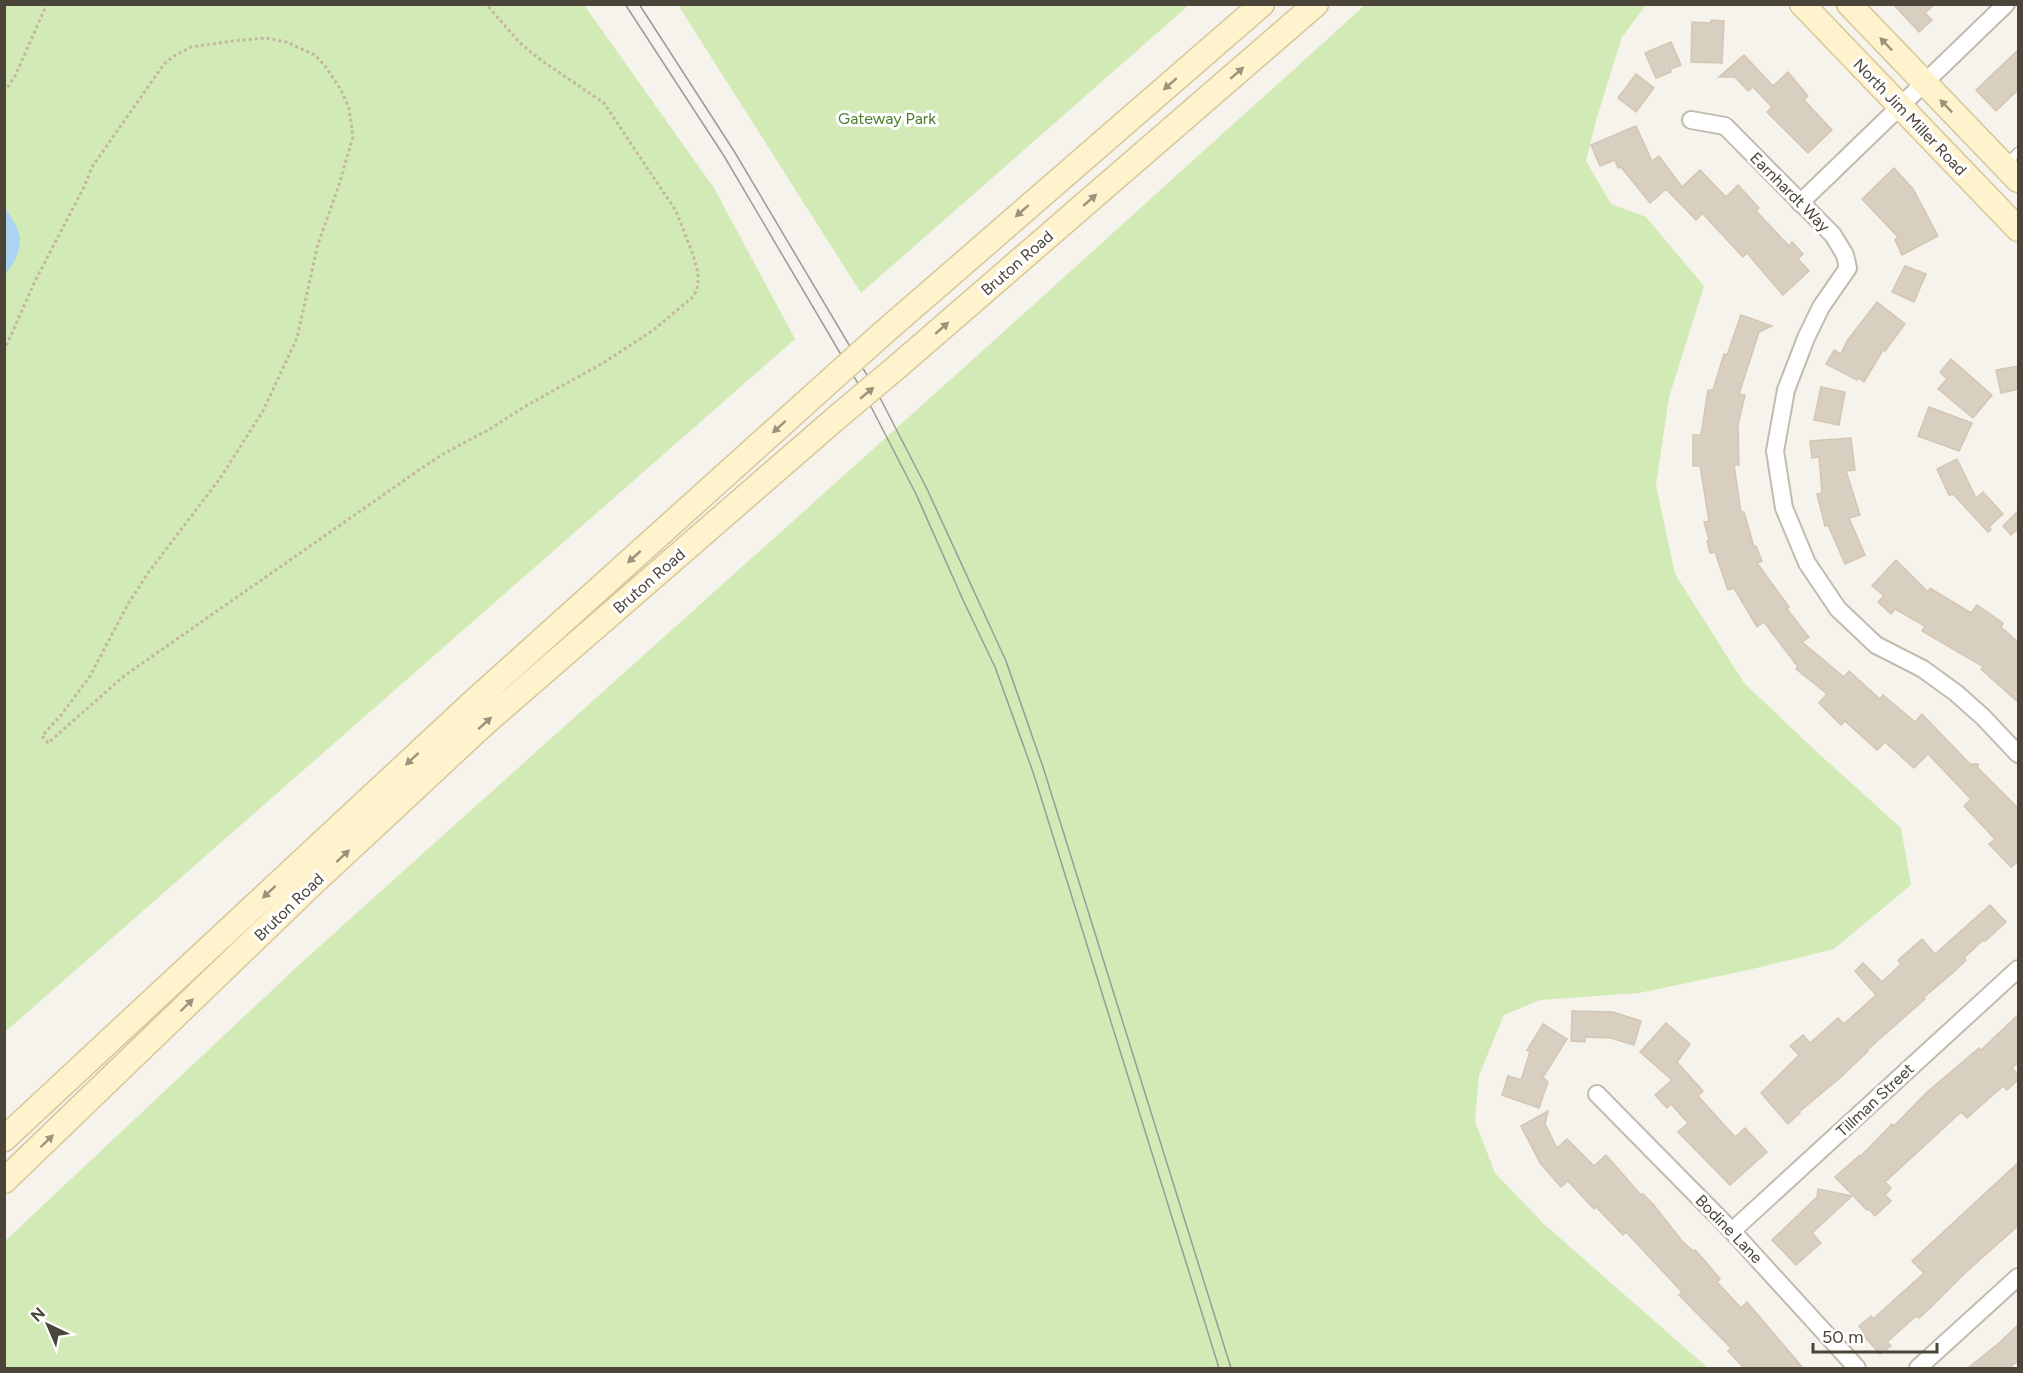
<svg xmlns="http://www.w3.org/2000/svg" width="2023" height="1373" font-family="Figtree,sans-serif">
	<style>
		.green { fill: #d2eab5 }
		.water { fill: #a9d4f2 }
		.building { fill: #d8cfc1; stroke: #d3c7b4; stroke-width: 1.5 }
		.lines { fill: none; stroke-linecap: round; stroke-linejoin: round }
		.service-casing { stroke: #c2bbae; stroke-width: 11 }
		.minor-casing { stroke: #c2bbae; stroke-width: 20 }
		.secondary-casing { stroke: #d6c79b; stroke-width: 27 }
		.path { stroke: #c4b79f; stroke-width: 3; stroke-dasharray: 3 3; stroke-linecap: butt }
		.service { stroke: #fff; stroke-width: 8 }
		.minor { stroke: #fff; stroke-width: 16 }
		.secondary { stroke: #fff3cd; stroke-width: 24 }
		.tram { stroke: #9a9a9a; stroke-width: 1.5 }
		.secondary-bridge-casing { stroke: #d6c79b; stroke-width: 27; stroke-linecap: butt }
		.secondary-bridge { stroke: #fff3cd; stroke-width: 24 }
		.oneway { fill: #9c937c }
		.labels { text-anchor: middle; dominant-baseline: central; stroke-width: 6; stroke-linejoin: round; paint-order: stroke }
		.street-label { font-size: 16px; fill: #4b4439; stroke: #fff }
		.park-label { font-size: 16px; fill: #4a7f2a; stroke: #fff }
	</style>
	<rect width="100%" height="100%" fill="#f6f3ec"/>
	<g class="green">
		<path d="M 5,5 L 584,5 L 714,188 L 795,339 L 5,1032 Z"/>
		<path d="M 678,5 L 1189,5 L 861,293 Z"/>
		<path d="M 1365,5 L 1646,5 L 1622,37 L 1597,117 L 1586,161 L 1611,204 L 1646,217 L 1704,286 L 1669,397 L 1656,485 L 1675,574 L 1744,683 L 1818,753 L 1901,828 L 1911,885 L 1834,949 L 1748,970 L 1639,993 L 1540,1000 L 1504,1015 L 1479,1075 L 1475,1121 L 1495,1173 L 1545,1225 L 1708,1368 L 5,1368 L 5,1241 L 301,963 L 999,336 Z"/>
	</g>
	<path class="water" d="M 5,207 C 9,215 17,225 19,234 C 23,246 14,266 5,274 Z"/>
	<g class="building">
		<path d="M 1893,4 L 1935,4 L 1925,13 L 1932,20 L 1919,32 Z"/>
		<path d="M 1711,20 L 1724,21 L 1722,63 L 1691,62 L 1692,22 L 1711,23 Z"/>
		<path d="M 1671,42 L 1681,65 L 1670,69 L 1671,72 L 1656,78 L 1645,53 Z"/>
		<path d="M 2019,49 L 2019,89 L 1996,111 L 1976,90 Z"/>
		<path d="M 1744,55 L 1773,86 L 1788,72 L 1808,96 L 1804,100 L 1832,130 L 1808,153 L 1767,112 L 1772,107 L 1753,87 L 1748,91 L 1735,77 L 1719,77 Z"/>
		<path d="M 1636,74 L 1654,88 L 1636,112 L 1618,98 Z"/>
		<path d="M 1636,126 L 1652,161 L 1659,156 L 1682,187 L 1700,170 L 1726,197 L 1738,185 L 1759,208 L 1756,211 L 1789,246 L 1792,242 L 1803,254 L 1798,259 L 1809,271 L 1783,295 L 1747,253 L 1743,257 L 1701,212 L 1701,215 L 1696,220 L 1666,189 L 1650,203 L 1621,167 L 1618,168 L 1615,160 L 1600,166 L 1591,145 Z"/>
		<path d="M 1894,168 L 1913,189 L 1938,236 L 1902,255 L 1895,240 L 1898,237 L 1862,199 Z"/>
		<path d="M 1905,266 L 1926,274 L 1914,302 L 1892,292 Z"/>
		<path d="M 1877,302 L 1905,324 L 1885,351 L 1883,350 L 1864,382 L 1858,378 L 1857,380 L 1826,364 L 1834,350 L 1841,354 L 1847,341 Z"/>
		<path d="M 1741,315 L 1772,326 L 1759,332 L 1739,394 L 1745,395 L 1738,425 L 1739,465 L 1734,465 L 1741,512 L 1744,512 L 1754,547 L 1756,546 L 1762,561 L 1757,563 L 1789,607 L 1787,609 L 1809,637 L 1802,642 L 1844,677 L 1849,671 L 1880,699 L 1883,695 L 1915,722 L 1922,714 L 1970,764 L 1978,764 L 1978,768 L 2019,809 L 2019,861 L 2011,867 L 1989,844 L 1995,839 L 1964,806 L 1971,799 L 1928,754 L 1914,768 L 1885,742 L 1877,750 L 1845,721 L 1841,725 L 1819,703 L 1827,694 L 1796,669 L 1798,667 L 1764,622 L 1757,627 L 1734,588 L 1728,590 L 1715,552 L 1710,553 L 1707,541 L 1709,540 L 1704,522 L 1709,521 L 1700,466 L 1693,466 L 1693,435 L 1701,435 L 1708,390 L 1713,390 L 1724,354 L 1727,355 Z"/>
		<path d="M 1951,359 L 1992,395 L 1973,418 L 1938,389 L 1947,379 L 1940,372 Z"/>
		<path d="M 2019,366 L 2019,389 L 2001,393 L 1996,370 Z"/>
		<path d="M 1821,387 L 1845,392 L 1839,425 L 1814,420 Z"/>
		<path d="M 1929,407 L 1972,423 L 1959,451 L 1918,436 Z"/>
		<path d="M 1851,438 L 1855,470 L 1846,471 L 1860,515 L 1849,518 L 1865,555 L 1845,564 L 1828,525 L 1825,526 L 1817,494 L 1822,493 L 1819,457 L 1812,458 L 1810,441 Z"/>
		<path d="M 1957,459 L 1976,498 L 1983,492 L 2003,514 L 1989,527 L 1991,530 L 1988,532 L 1953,494 L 1949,495 L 1937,469 Z"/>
		<path d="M 2019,510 L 2019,528 L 2011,535 L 2003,526 Z"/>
		<path d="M 1896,560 L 1928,592 L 1930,588 L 1971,613 L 1977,605 L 2003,623 L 2001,627 L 2019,643 L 2019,703 L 1981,669 L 1984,667 L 1922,631 L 1925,626 L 1895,609 L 1891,614 L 1878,602 L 1884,596 L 1872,586 Z"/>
		<path d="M 1990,905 L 2006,922 L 1985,941 L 1983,940 L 1964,958 L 1966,960 L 1956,970 L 1923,998 L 1925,999 L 1867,1050 L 1868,1051 L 1841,1077 L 1799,1112 L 1800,1113 L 1788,1124 L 1761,1093 L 1799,1055 L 1790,1046 L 1803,1035 L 1810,1043 L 1838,1018 L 1844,1024 L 1876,995 L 1855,971 L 1863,963 L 1882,982 L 1901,964 L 1898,960 L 1922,939 L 1935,954 Z"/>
		<path d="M 1572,1011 L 1613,1012 L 1641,1021 L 1634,1045 L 1611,1038 L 1585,1037 L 1585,1042 L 1571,1041 Z"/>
		<path d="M 2019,1014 L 2019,1062 L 2012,1068 L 2019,1076 L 2019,1079 L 2007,1090 L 2003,1086 L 1967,1118 L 1961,1112 L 1885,1182 L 1891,1188 L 1885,1195 L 1891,1201 L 1875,1216 L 1869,1209 L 1867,1210 L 1835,1177 L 1860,1155 L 1861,1156 L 1892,1124 L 1894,1126 L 1926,1093 L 1979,1048 L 1981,1050 Z"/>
		<path d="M 1666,1023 L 1690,1044 L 1677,1062 L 1703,1091 L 1698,1096 L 1735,1137 L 1745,1128 L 1767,1152 L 1730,1185 L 1678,1132 L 1688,1123 L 1671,1104 L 1667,1108 L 1655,1095 L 1672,1080 L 1640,1052 Z"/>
		<path d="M 1543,1024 L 1567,1039 L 1543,1077 L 1548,1082 L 1539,1108 L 1502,1095 L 1508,1076 L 1521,1080 L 1530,1052 L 1527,1050 Z"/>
		<path d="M 1548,1111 L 1545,1124 L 1557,1148 L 1567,1139 L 1594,1166 L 1606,1155 L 1641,1195 L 1643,1194 L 1653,1204 L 1682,1241 L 1693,1251 L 1695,1250 L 1705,1261 L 1720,1279 L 1717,1282 L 1741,1308 L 1747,1302 L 1803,1368 L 1744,1368 L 1728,1351 L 1731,1348 L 1679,1295 L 1682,1292 L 1626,1232 L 1623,1235 L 1596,1207 L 1594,1209 L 1568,1181 L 1561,1187 L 1540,1163 L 1521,1126 Z"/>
		<path d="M 2019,1162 L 2019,1225 L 1966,1272 L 1929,1309 L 1919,1318 L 1916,1316 L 1887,1342 L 1891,1346 L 1880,1354 L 1862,1334 L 1864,1332 L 1859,1326 L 1871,1316 L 1873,1319 L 1924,1273 L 1912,1261 Z"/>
		<path d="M 1818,1189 L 1852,1196 L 1812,1233 L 1821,1243 L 1796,1265 L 1772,1240 L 1817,1197 Z"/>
		<path d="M 2019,1324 L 2019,1360 L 2009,1368 L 1968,1368 L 1999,1343 Z"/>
	</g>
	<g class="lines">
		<defs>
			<path id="service" d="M 2006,164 L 2018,152"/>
			<g id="minor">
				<path d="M 1691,120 L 1725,126 L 1833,235 L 1845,255 L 1848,268 L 1821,307 L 1806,338 L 1786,390 L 1775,451 L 1784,508 L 1807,563 L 1838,609 L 1876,645 L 1923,669 L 1956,693 L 1983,717 L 2018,754"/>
				<path d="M 1800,203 L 2006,4"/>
				<path d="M 1597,1094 L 1732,1231 L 1857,1368"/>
				<path d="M 1732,1231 L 2018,969"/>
				<path d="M 1918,1368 L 2018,1277"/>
			</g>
			<g id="secondary">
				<path d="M 1802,4 L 2018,229"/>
				<path d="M 1849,4 L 2018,180"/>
				<path d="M 882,334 L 1262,4"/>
				<path d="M 898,366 L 1316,4"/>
				<path d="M 4,1139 L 470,705 L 822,388"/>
				<path d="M 4,1181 L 311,885 L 485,723 L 835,419"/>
			</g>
		</defs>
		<use href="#service" class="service-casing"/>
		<use href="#minor" class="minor-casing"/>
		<use href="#secondary" class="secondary-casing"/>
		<g class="path">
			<path d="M 4,92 L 15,76 L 47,4"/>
			<path d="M 4,351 L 35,281 L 84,187 L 92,167 L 164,64 L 174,56 L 191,47 L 233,41 L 266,38 L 286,42 L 315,55 L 325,66 L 341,90 L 349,108 L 353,137 L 338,188 L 318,244 L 297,338 L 263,411 L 221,477 L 148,573 L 128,604 L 90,676 L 62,714 L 42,736 L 48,743 L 124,676 L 419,470 L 443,454 L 490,429 L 524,407 L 603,363 L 652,331 L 694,296 L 698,285 L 698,272 L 692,252 L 676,211 L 604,103 L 538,58 L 519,42 L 486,4"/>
		</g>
		<use href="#service" class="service"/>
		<use href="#minor" class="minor"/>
		<use href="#secondary" class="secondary"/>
		<g class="tram">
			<path d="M 625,4 L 724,156 L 866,397 L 916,494 L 963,600 L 995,667 L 1033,772 L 1219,1368"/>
			<path d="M 639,4 L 734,151 L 877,392 L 927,489 L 1006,661 L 1043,767 L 1231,1368"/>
		</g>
		<defs>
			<g id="secondary-bridge">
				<path d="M 822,388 L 882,334"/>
				<path d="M 835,419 L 898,366"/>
			</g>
		</defs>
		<use href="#secondary-bridge" class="secondary-bridge-casing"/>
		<use href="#secondary-bridge" class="secondary-bridge"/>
	</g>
	<defs><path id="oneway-solid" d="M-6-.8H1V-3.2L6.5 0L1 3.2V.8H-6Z" transform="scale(1.5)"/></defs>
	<g class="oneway">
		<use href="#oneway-solid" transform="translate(1886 44) rotate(-134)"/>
		<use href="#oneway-solid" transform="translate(1237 73) rotate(-41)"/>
		<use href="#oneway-solid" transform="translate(1170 84) rotate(139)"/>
		<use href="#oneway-solid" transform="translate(1946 106) rotate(-134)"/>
		<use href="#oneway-solid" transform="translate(1090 200) rotate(-41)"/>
		<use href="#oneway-solid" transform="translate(1022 211) rotate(139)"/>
		<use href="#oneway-solid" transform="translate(942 328) rotate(-41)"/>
		<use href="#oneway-solid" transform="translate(867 393) rotate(-40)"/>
		<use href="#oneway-solid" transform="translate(779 427) rotate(138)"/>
		<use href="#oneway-solid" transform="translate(634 557) rotate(138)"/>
		<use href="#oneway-solid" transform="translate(485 723) rotate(-42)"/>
		<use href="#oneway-solid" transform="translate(412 759) rotate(137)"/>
		<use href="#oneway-solid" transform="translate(343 856) rotate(-43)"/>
		<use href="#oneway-solid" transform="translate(269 892) rotate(137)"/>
		<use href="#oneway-solid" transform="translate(187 1005) rotate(-44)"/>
		<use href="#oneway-solid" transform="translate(47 1141) rotate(-44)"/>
	</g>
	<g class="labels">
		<g class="street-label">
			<text transform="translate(1910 117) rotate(46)">North Jim Miller Road</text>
			<text transform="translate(1790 192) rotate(45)">Earnhardt Way</text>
			<text transform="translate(1017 263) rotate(-41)">Bruton Road</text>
			<text transform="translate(649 581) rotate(-41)">Bruton Road</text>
			<text transform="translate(289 907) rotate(-44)">Bruton Road</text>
			<text transform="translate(1875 1100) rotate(-43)">Tillman Street</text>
			<text transform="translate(1729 1229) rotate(46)">Bodine Lane</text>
		</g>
		<g class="park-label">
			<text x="887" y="118">Gateway Park</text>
		</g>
	</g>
	<rect width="2023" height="1373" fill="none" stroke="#4b4439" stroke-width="12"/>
	<g transform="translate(48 1325) rotate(316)" stroke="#ffffff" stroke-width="4.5" paint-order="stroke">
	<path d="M0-4.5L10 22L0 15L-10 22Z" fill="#4b4439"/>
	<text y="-9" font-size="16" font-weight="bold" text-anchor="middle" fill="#4b4439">N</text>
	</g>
	<path d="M1813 1343v9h124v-9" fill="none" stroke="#4b4439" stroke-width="3"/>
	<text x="1822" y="1343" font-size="18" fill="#4b4439" stroke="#ffffff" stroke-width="4.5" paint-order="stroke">50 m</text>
</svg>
